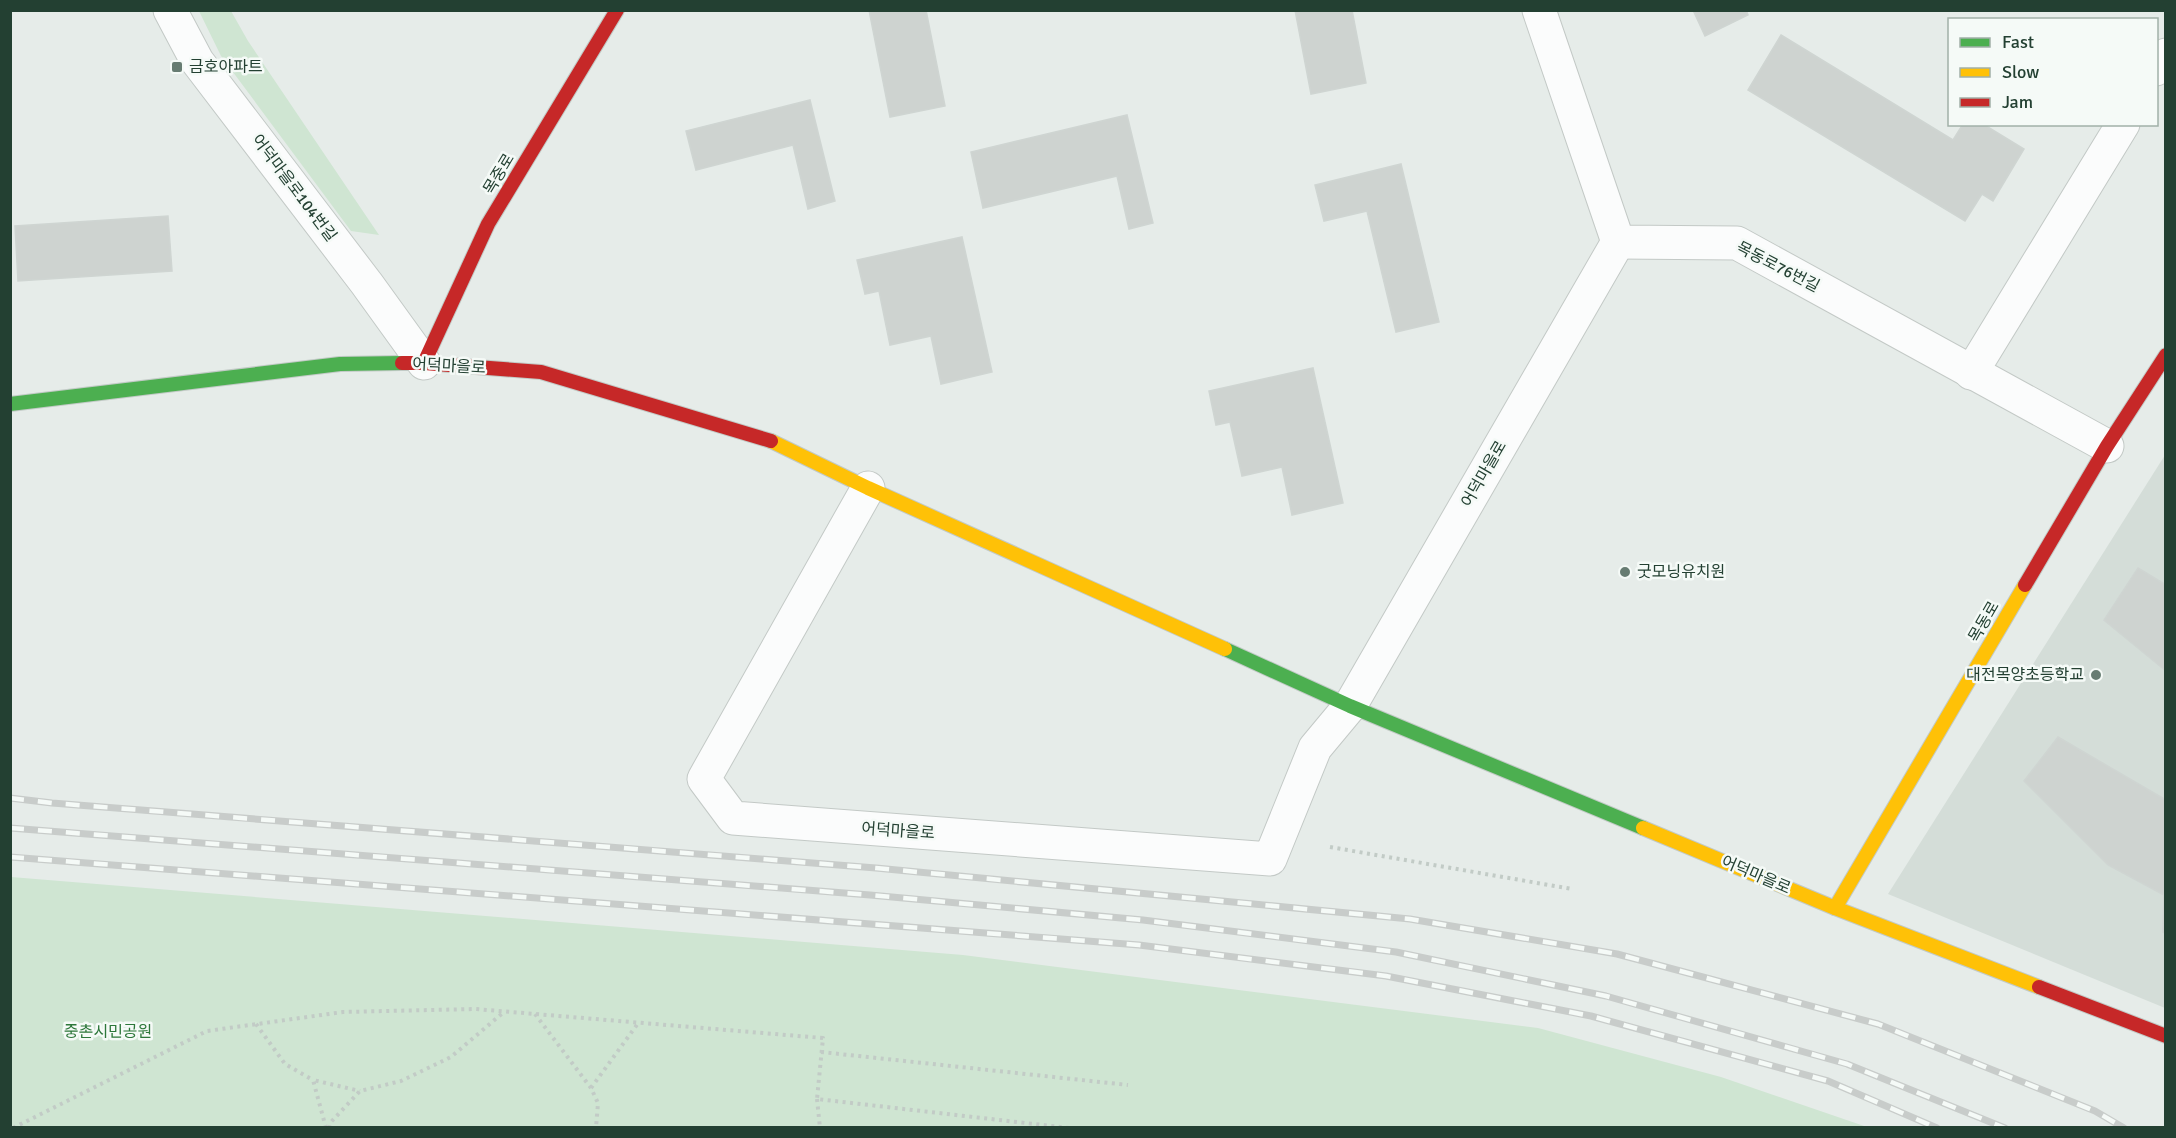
<svg xmlns="http://www.w3.org/2000/svg" width="2176" height="1138" font-family="Signika,'Noto Sans KR',sans-serif">
	<style>
		.built { fill: #d4ddd8 }
		.green { fill: #cfe5d2 }
		.building { fill: #ced3d0; stroke: #cfd5d2; stroke-width: 1.5 }
		.lines { fill: none; stroke-linecap: round; stroke-linejoin: round }
		.street-casing { stroke: #c3c9c6; stroke-width: 35 }
		.fast-casing { stroke: #c2cac6; stroke-width: 16 }
		.slow-casing { stroke: #c2cac6; stroke-width: 16 }
		.jam-casing { stroke: #c2cac6; stroke-width: 16 }
		.path { stroke: #c2cbc6; stroke-width: 4; stroke-dasharray: 3 4.5; stroke-linecap: butt }
		.street { stroke: #fbfcfc; stroke-width: 33 }
		.fast { stroke: #4caf50; stroke-width: 14 }
		.slow { stroke: #ffc107; stroke-width: 14 }
		.jam { stroke: #c62828; stroke-width: 14 }
		.rail-casing { stroke: #c8ccca; stroke-width: 7 }
		.rail { stroke: #f5faf7; stroke-width: 4.5; stroke-dasharray: 14; stroke-linecap: butt }
		.poi-dot { fill: #677c72; stroke: #f5faf7; stroke-width: 2 }
		.labels { text-anchor: middle; dominant-baseline: central; stroke-width: 5; stroke-linejoin: round; paint-order: stroke }
		.poi-label { font-size: 16px; fill: #234032; stroke: #f5faf7; text-anchor: start }
		.street-label { font-size: 16px; fill: #234032; stroke: #f5faf7 }
		.park-label { font-size: 16px; fill: #2d773a; stroke: #f5faf7 }
	</style>
	<rect width="100%" height="100%" fill="#e6ece9"/>
	<path class="built" d="M 2165,455 L 2165,1008 L 1888,894 Z"/>
	<g class="green">
		<path d="M 199,11 L 231,11 L 248,41 L 379,235 L 351,231 L 221,56 Z"/>
		<path d="M 11,877 L 963,955 L 1538,1028 L 1721,1077 L 1867,1127 L 11,1127 Z"/>
	</g>
	<g class="building">
		<path d="M 869,10 L 926,10 L 945,106 L 890,117 Z"/>
		<path d="M 1295,10 L 1352,10 L 1366,83 L 1311,94 Z"/>
		<path d="M 1693,10 L 1746,10 L 1748,15 L 1705,36 Z"/>
		<path d="M 1781,35 L 1953,140 L 1963,124 L 1983,124 L 2024,149 L 1993,201 L 1982,194 L 1965,221 L 1748,90 Z"/>
		<path d="M 810,100 L 835,201 L 808,209 L 793,145 L 696,170 L 686,131 Z"/>
		<path d="M 1127,115 L 1153,223 L 1129,229 L 1117,176 L 983,208 L 971,152 Z"/>
		<path d="M 1401,164 L 1439,322 L 1396,332 L 1367,211 L 1324,221 L 1315,185 Z"/>
		<path d="M 168,216 L 172,271 L 18,281 L 15,226 Z"/>
		<path d="M 962,237 L 992,372 L 941,384 L 931,336 L 890,345 L 879,291 L 865,294 L 857,260 Z"/>
		<path d="M 1313,368 L 1343,503 L 1292,515 L 1282,467 L 1242,476 L 1230,422 L 1216,425 L 1209,391 Z"/>
		<path d="M 2138,568 L 2166,585 L 2166,671 L 2104,620 Z"/>
		<path d="M 2058,737 L 2166,800 L 2166,934 L 2163,932 L 2164,895 L 2108,865 L 2024,781 Z"/>
	</g>
	<g class="lines">
		<defs>
			<g id="street">
				<path d="M 170,10 L 197,61 L 367,284 L 424,363"/>
				<path d="M 1539,10 L 1618,242 L 1737,243 L 2107,446"/>
				<path d="M 2156,69 L 2166,55"/>
				<path d="M 1971,373 L 2123,124"/>
				<path d="M 868,488 L 704,779 L 733,818 L 1270,859 L 1315,748 L 1350,706 L 1618,242"/>
			</g>
			<g id="fast">
				<path d="M 10,404 L 340,364 L 402,363"/>
				<path d="M 1225,649 L 1350,706 L 1643,828"/>
			</g>
			<g id="slow">
				<path d="M 771,441 L 868,488 L 1225,649"/>
				<path d="M 1643,828 L 1835,908 L 2039,987"/>
				<path d="M 1835,908 L 2025,585"/>
			</g>
			<g id="jam">
				<path d="M 402,363 L 424,363 L 541,372 L 771,441"/>
				<path d="M 424,363 L 488,224 L 617,10"/>
				<path d="M 2025,585 L 2107,446 L 2166,355"/>
				<path d="M 2039,987 L 2166,1036"/>
			</g>
		</defs>
		<use href="#street" class="street-casing"/>
		<use href="#fast" class="fast-casing"/>
		<use href="#slow" class="slow-casing"/>
		<use href="#jam" class="jam-casing"/>
		<g class="path">
			<path d="M 1330,847 L 1572,889"/>
			<path d="M 535,1014 L 591,1088 L 598,1103 L 596,1128"/>
			<path d="M 256,1024 L 285,1064 L 313,1080"/>
			<path d="M 821,1052 L 1128,1085"/>
			<path d="M 591,1088 L 639,1022"/>
			<path d="M 817,1099 L 820,1128"/>
			<path d="M 13,1128 L 207,1031 L 343,1012 L 475,1009 L 823,1038 L 817,1099 L 1069,1128"/>
			<path d="M 326,1128 L 313,1080 L 360,1091"/>
			<path d="M 329,1128 L 330,1123 L 360,1091 L 401,1081 L 451,1057 L 505,1011"/>
		</g>
		<use href="#street" class="street"/>
		<use href="#fast" class="fast"/>
		<use href="#slow" class="slow"/>
		<use href="#jam" class="jam"/>
		<defs>
			<g id="rail">
				<path d="M 10,798 L 52,803 L 876,868 L 1410,919 L 1617,954 L 1878,1024 L 2095,1111 L 2124,1128"/>
				<path d="M 10,828 L 870,895 L 1143,920 L 1396,952 L 1606,996 L 1847,1064 L 2005,1128"/>
				<path d="M 10,857 L 1139,945 L 1386,976 L 1591,1016 L 1828,1081 L 1937,1128"/>
			</g>
		</defs>
		<use href="#rail" class="rail-casing"/>
		<use href="#rail" class="rail"/>
	</g>
	<g class="poi-dot">
		<rect x="171" y="61" width="12" height="12" rx="3"/>
		<circle cx="1625" cy="572" r="6"/>
		<circle cx="2096" cy="675" r="6"/>
	</g>
	<g class="labels">
		<g class="poi-label">
			<text x="189" y="67">금호아파트</text>
			<text x="1637" y="572">굿모닝유치원</text>
			<text x="2084" y="675" text-anchor="end">대전목양초등학교</text>
		</g>
		<g class="street-label">
			<text transform="translate(499 174) rotate(-59)">목중로</text>
			<text transform="translate(294 188) rotate(53)">어덕마을로104번길</text>
			<text transform="translate(1778 267) rotate(27)">목동로76번길</text>
			<text transform="translate(449 366) rotate(3)">어덕마을로</text>
			<text transform="translate(1484 474) rotate(-60)">어덕마을로</text>
			<text transform="translate(1984 622) rotate(-60)">목동로</text>
			<text transform="translate(898 831) rotate(4)">어덕마을로</text>
			<text transform="translate(1756 875) rotate(23)">어덕마을로</text>
		</g>
		<g class="park-label">
			<text x="108" y="1032">중촌시민공원</text>
		</g>
	</g>
	<rect width="2176" height="1138" fill="none" stroke="#234032" stroke-width="24"/>
	<rect x="1948" y="18" width="210" height="108" fill="#f5faf7" stroke="#a1b0a8" stroke-width="1.5"/>
	<rect x="1960" y="38" width="30" height="9" fill="#4caf50" stroke="#a1b0a8" stroke-width="1.5"/>
	<text x="2002" y="48" font-size="18" fill="#234032">Fast</text>
	<rect x="1960" y="68" width="30" height="9" fill="#ffc107" stroke="#a1b0a8" stroke-width="1.5"/>
	<text x="2002" y="78" font-size="18" fill="#234032">Slow</text>
	<rect x="1960" y="98" width="30" height="9" fill="#c62828" stroke="#a1b0a8" stroke-width="1.5"/>
	<text x="2002" y="108" font-size="18" fill="#234032">Jam</text>
</svg>
